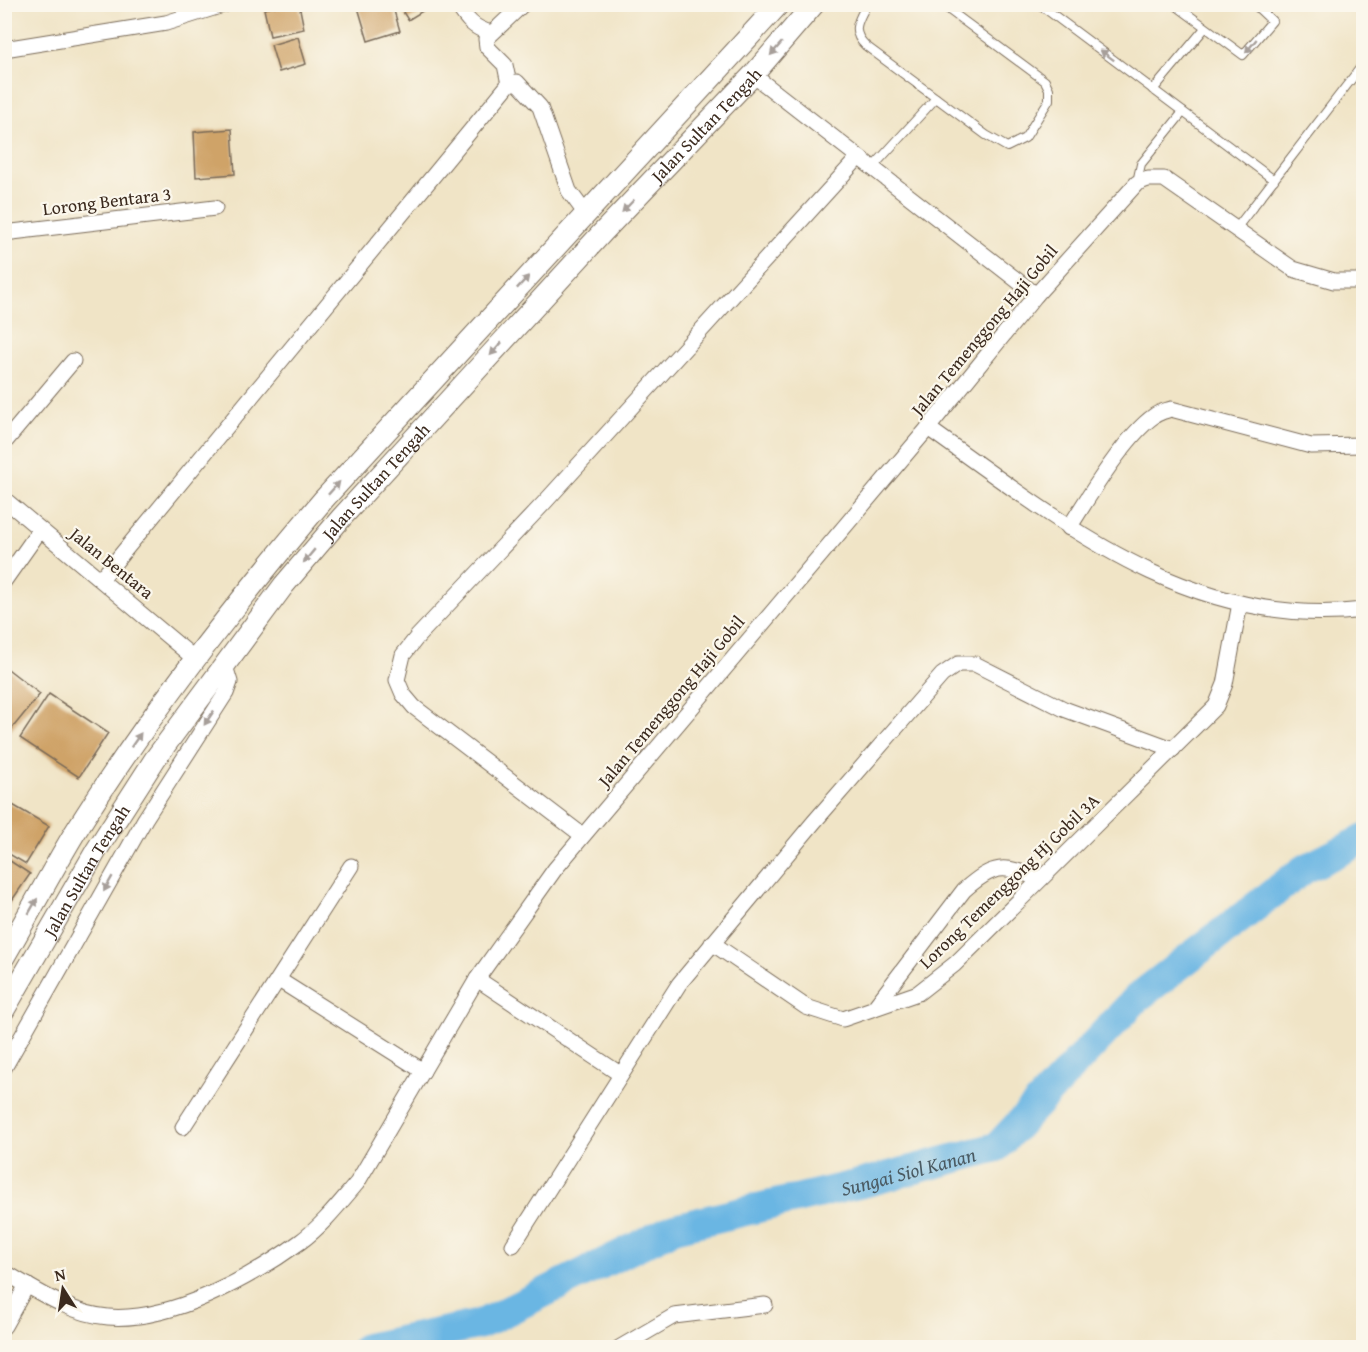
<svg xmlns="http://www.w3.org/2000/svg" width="1368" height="1352" font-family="'Gentium Book Plus',serif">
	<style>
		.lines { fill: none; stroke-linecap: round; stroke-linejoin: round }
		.river { stroke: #6ab6e3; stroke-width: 30 }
		.building { fill: #cfa368 }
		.service-casing { stroke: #7a6b59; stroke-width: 10 }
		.minor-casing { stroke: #7a6b59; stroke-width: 17 }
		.secondary-casing { stroke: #7a6b59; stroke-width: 23 }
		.service { stroke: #fff; stroke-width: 8 }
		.minor { stroke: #fff; stroke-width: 15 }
		.secondary { stroke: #fff; stroke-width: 21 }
		.oneway { fill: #a79f9a }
		.labels { text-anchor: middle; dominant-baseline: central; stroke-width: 4.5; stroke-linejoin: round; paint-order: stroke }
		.street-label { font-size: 18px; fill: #3b2a1e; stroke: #fbf7ec }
		.water-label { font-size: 20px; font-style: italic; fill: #4b5b63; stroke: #fbf7ec }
	</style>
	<rect width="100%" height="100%" fill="#fbf7ec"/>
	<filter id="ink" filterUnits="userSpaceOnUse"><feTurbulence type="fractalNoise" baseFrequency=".0167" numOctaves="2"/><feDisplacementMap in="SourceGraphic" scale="12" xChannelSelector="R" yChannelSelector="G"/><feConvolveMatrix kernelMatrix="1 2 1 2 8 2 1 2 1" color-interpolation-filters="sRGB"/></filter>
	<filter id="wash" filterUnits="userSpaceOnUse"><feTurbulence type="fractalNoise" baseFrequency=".008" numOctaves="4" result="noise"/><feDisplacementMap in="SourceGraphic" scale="24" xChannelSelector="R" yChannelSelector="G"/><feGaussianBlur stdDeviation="1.35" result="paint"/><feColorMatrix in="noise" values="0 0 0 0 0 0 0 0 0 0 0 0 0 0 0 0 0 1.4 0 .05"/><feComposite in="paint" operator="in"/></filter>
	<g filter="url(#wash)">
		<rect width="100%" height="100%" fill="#f0e4c6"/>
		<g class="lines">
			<path class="river" id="s1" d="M 366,1348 L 481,1324 L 674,1228 L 863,1183 L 997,1147 L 1137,998 L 1303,870 L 1364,839"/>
		</g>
		<g id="blocks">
			<g class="building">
				<path d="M 286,4 L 299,4 L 304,29 L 270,36 L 264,9 Z"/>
				<path d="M 357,4 L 392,4 L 400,31 L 368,41 Z"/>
				<path d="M 398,4 L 434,4 L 408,20 Z"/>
				<path d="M 298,37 L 306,64 L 279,72 L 271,45 Z"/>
				<path d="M 232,129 L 235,174 L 196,177 L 194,132 Z"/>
				<path d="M 4,666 L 40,694 L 10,731 L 4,727 Z"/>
				<path d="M 49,694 L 108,733 L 79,777 L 20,738 Z"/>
				<path d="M 4,800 L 49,826 L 26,864 L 4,851 Z"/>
				<path d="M 4,857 L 30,874 L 4,912 Z"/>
			</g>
		</g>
	</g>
	<g filter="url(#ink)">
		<use href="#blocks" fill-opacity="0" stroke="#7a6b59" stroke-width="1.5"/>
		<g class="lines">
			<defs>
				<g id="service">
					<path d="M 867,4 C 858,21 850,31 866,46 L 986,135 L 1007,147 L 1025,138 L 1049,100 L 1049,89 L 1045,81 L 941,4"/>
					<path d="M 1039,4 L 1274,180"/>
					<path d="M 1174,4 L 1243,55 L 1272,21 L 1254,4"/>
					<path d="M 1153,90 L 1205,28"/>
					<path d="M 872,168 L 936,98"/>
					<path d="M 1137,182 L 1141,164 L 1183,112"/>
					<path d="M 1235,230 L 1364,63"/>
				</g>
				<g id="minor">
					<path d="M 457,4 C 467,20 473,28 491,33"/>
					<path d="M 4,49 L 166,23 L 226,4"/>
					<path d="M 753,75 L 1036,295"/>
					<path d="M 509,84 L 505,65 L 487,47 L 486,39 L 523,4"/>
					<path d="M 4,233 L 215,208"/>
					<path d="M 928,428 C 1059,521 1191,631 1364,610"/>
					<path d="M 4,443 L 73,361"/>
					<path d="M 4,499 L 195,659"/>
					<path d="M 1069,528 C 1087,499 1126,435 1154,416 C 1159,412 1165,411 1171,409 L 1311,446 L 1364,445"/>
					<path d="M 102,578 L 509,84 L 517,82 L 540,107 L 569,191 L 586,214"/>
					<path d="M 4,581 L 40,530"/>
					<path d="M 582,835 L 414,707 L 403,694 L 397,680 L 403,655 L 418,636 L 544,503 L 858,158"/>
					<path d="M 712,943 L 806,1007 L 843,1019 L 918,993 L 955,964 L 1216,706 L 1225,684 L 1240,603"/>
					<path d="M 477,979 L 620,1074"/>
					<path d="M 279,980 L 423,1071"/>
					<path d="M 874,1008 L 964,890 C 994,864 1003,864 1039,879"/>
					<path d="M 4,1068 L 145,819 L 226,693 L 230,682 L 225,666"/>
					<path d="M 183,1127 L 351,866"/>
					<path d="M 513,1245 L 679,984 L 814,822 L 942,675 L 958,664 L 975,664 L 1064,709 L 1173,749"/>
					<path d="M 4,1272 C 36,1290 70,1314 108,1317 C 171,1322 250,1278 300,1242 C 322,1226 339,1204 357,1183 L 477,979 L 555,869 L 928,428 L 1036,295 L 1137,183 L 1148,179 L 1164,179 L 1293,269 L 1334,281 L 1364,281"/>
					<path d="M 4,1326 L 27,1285"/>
					<path d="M 619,1348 L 674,1316 L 765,1305"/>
				</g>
				<g id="secondary">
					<path d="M 4,957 C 28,916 50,874 74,834 C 148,715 234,605 324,499 L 779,4"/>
					<path id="s2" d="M 4,1010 L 96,851 L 155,759 L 284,585 L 342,517 L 603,232 L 753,75 L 814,4"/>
				</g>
			</defs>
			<use href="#service" class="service-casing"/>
			<use href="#minor" class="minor-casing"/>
			<use href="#secondary" class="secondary-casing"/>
			<use href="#service" class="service"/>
			<use href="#minor" class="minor"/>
			<use href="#secondary" class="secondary"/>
		</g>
		<defs><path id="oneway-solid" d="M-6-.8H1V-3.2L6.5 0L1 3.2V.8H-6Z" transform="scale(1.5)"/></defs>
		<g class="oneway">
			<use href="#oneway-solid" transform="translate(1251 46) rotate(129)"/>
			<use href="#oneway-solid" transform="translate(776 49) rotate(131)"/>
			<use href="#oneway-solid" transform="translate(1107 55) rotate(-143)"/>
			<use href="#oneway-solid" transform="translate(628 206) rotate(134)"/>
			<use href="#oneway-solid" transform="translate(523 282) rotate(-47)"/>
			<use href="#oneway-solid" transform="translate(496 349) rotate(132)"/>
			<use href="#oneway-solid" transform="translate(334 488) rotate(-48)"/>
			<use href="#oneway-solid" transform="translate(309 556) rotate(130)"/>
			<use href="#oneway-solid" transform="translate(209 718) rotate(124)"/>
			<use href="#oneway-solid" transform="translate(136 740) rotate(-55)"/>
			<use href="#oneway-solid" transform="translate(108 884) rotate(120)"/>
			<use href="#oneway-solid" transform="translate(33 906) rotate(-60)"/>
		</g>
	</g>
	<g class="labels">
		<g class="street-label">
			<text stroke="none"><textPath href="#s2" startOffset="1134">Jalan Sultan Tengah</textPath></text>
			<text transform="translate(107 201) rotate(-7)">Lorong Bentara 3</text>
			<text transform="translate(984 330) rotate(-50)">Jalan Temenggong Haji Gobil</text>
			<text stroke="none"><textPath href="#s2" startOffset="648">Jalan Sultan Tengah</textPath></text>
			<text transform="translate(112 563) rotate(39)">Jalan Bentara</text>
			<text transform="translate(671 701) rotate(-50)">Jalan Temenggong Haji Gobil</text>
			<text stroke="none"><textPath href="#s2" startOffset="162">Jalan Sultan Tengah</textPath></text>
			<text transform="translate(1009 881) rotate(-44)">Lorong Temenggong Hj Gobil 3A</text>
		</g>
		<g class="water-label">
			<text stroke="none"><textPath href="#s1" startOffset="574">Sungai Siol Kanan</textPath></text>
		</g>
	</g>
	<rect width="1368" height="1352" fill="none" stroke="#fbf7ec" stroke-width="24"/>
	<g transform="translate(63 1289) rotate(348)" stroke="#fbf7ec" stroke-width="4.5" paint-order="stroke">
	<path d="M0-4.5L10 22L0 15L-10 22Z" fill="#3b2a1e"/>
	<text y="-9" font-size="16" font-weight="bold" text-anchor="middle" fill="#3b2a1e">N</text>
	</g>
</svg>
